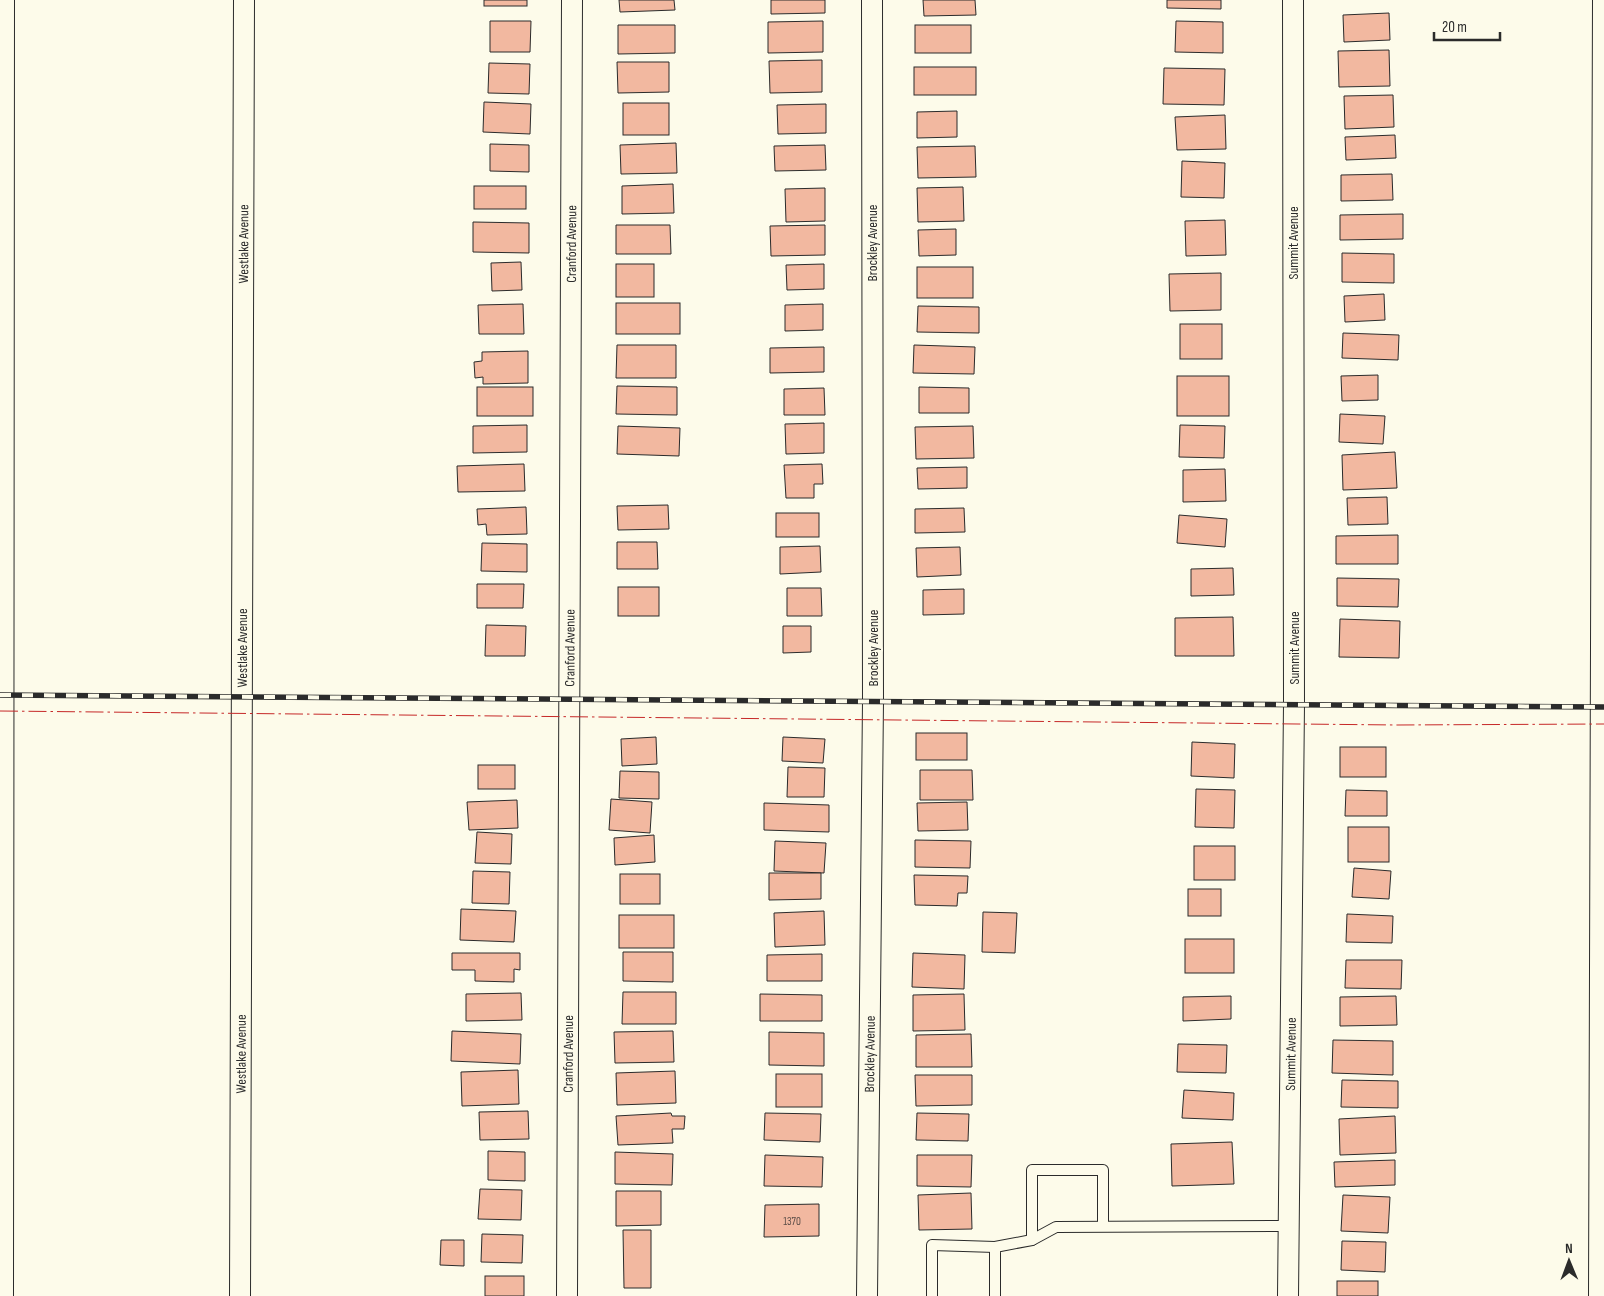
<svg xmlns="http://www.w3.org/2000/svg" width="1604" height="1296" font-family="'Sofia Sans Condensed',sans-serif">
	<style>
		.building { fill: #f2b8a0; stroke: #2b2b2b }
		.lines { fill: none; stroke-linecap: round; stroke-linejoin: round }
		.lane-casing { stroke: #2b2b2b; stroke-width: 12 }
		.street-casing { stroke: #2b2b2b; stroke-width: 22 }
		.lane { stroke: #fdfbea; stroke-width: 10 }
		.street { stroke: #fdfbea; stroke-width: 20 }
		.rail-casing { stroke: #2b2b2b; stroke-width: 5.5 }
		.rail { stroke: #fdfbea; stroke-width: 4; stroke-dasharray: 11; stroke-linecap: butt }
		.power { stroke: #c62828; stroke-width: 1; stroke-dasharray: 18 4 2.5 4; stroke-linecap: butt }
		.labels { text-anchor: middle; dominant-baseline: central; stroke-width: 4; stroke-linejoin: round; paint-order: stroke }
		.number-label { font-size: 11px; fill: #5d4e48 }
		.street-label { font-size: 14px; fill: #2b2b2b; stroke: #fdfbea }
	</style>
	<rect width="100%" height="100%" fill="#fdfbea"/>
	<g class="building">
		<rect x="484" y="0" width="43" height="6"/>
		<path d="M 619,0 L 674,0 L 675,10 L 620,12 Z"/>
		<path d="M 771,0 L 825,0 L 825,13 L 771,14 Z"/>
		<path d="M 923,0 L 975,0 L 976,15 L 924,16 Z"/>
		<path d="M 1167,0 L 1221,0 L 1221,9 L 1167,8 Z"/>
		<path d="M 1389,13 L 1390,40 L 1344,42 L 1343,15 Z"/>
		<path d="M 490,21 L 531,21 L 530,52 L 490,52 Z"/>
		<path d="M 823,21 L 823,52 L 768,53 L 768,22 Z"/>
		<path d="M 1176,21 L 1223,22 L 1223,53 L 1175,52 Z"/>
		<path d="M 618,25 L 675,25 L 675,53 L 618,54 Z"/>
		<rect x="915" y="25" width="56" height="28"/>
		<path d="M 1389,50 L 1390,86 L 1339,87 L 1338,51 Z"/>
		<path d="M 822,60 L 822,92 L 770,93 L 769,61 Z"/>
		<path d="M 617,62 L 669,62 L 669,92 L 618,93 Z"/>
		<path d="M 489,63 L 530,64 L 529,94 L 488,93 Z"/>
		<rect x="914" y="67" width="62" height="28"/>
		<path d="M 1164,68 L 1225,69 L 1224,105 L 1163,104 Z"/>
		<path d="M 1393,95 L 1394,127 L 1345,129 L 1344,96 Z"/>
		<path d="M 484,102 L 531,104 L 530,134 L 483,132 Z"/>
		<rect x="623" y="103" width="46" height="32"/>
		<path d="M 826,104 L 826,133 L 778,134 L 777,105 Z"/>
		<path d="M 957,111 L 957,137 L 917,138 L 917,112 Z"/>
		<path d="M 1225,115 L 1226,149 L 1177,150 L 1175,117 Z"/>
		<path d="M 1395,135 L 1396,158 L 1346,160 L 1345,137 Z"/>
		<path d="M 676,143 L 677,173 L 621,174 L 620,145 Z"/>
		<path d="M 490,144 L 529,145 L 529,172 L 490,171 Z"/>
		<path d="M 825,145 L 826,170 L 775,171 L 774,146 Z"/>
		<path d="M 975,146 L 976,177 L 918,178 L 917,147 Z"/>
		<path d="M 1182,161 L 1225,163 L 1224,198 L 1181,197 Z"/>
		<path d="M 1392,174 L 1393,200 L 1341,201 L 1341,175 Z"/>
		<path d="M 673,184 L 674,213 L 622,214 L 622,186 Z"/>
		<rect x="474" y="186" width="52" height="23"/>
		<path d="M 963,187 L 964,221 L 918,222 L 917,188 Z"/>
		<path d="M 825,188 L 825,221 L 786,222 L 785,189 Z"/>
		<path d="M 1403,214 L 1403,239 L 1340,240 L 1340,215 Z"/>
		<path d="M 1225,220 L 1226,255 L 1186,256 L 1185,221 Z"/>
		<path d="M 473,222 L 529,223 L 529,253 L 473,252 Z"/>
		<path d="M 616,225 L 670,225 L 671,254 L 616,254 Z"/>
		<path d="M 825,225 L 825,255 L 771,256 L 770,226 Z"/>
		<path d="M 956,229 L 956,255 L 919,256 L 918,230 Z"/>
		<path d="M 1342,253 L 1394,254 L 1394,283 L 1342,282 Z"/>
		<path d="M 521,262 L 522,290 L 492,291 L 491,263 Z"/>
		<rect x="616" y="264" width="38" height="33"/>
		<path d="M 824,264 L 824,289 L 787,290 L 786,265 Z"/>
		<rect x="917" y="267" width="56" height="31"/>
		<path d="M 1221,273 L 1221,310 L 1170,311 L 1169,274 Z"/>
		<path d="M 1384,294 L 1385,320 L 1345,322 L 1344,296 Z"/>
		<rect x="616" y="303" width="64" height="31"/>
		<path d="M 523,304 L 524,334 L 479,334 L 478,305 Z"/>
		<path d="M 823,304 L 823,330 L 785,331 L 785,305 Z"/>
		<path d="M 918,306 L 979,307 L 979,333 L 917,332 Z"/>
		<rect x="1180" y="324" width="42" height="35"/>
		<path d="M 1343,333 L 1399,335 L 1398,360 L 1342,358 Z"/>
		<path d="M 617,345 L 676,345 L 676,378 L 616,378 Z"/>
		<path d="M 914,345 L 975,347 L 974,374 L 913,373 Z"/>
		<path d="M 824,347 L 824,372 L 770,373 L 770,348 Z"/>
		<path d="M 528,351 L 528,383 L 483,384 L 483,377 L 475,378 L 474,362 L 482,361 L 482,352 Z"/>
		<path d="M 1378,375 L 1378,400 L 1342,401 L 1341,376 Z"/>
		<rect x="1177" y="376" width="52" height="40"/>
		<path d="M 617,386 L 677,387 L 677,415 L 616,414 Z"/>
		<rect x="477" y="387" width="56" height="29"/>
		<path d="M 919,387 L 969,388 L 969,413 L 919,413 Z"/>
		<path d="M 824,388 L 825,415 L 784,415 L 784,389 Z"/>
		<path d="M 1340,414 L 1385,416 L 1383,444 L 1339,442 Z"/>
		<path d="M 824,423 L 824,453 L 786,454 L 785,424 Z"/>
		<path d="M 527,425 L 527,452 L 473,453 L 473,426 Z"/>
		<path d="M 1180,425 L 1225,426 L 1224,458 L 1179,457 Z"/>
		<path d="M 618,426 L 680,428 L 679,456 L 617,454 Z"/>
		<path d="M 973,426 L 974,458 L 916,459 L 915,427 Z"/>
		<path d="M 1395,452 L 1397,488 L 1343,490 L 1342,455 Z"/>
		<path d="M 524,464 L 525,491 L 458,492 L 457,466 Z"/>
		<path d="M 822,464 L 823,484 L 814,484 L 814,498 L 786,498 L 784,465 Z"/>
		<path d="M 967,467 L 967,488 L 918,489 L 917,468 Z"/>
		<path d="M 1225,469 L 1226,501 L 1183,502 L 1183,470 Z"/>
		<path d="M 1387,497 L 1388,524 L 1348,525 L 1347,498 Z"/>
		<path d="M 668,505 L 669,529 L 618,530 L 617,506 Z"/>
		<path d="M 526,507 L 527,534 L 487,535 L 486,524 L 478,525 L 477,509 Z"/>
		<path d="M 964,508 L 965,532 L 915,533 L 915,509 Z"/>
		<rect x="776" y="513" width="43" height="24"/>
		<path d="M 1179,515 L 1227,519 L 1225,547 L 1177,543 Z"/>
		<path d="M 1398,535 L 1398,564 L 1336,564 L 1336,536 Z"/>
		<path d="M 617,542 L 657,542 L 658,569 L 617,569 Z"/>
		<path d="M 482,543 L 527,544 L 527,572 L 481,571 Z"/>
		<path d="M 820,546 L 821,572 L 780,574 L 780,547 Z"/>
		<path d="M 960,547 L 961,575 L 917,577 L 916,548 Z"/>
		<path d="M 1233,568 L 1234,595 L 1191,596 L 1191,569 Z"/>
		<path d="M 1337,578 L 1399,579 L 1398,607 L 1337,606 Z"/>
		<path d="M 477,584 L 524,584 L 523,608 L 477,608 Z"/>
		<rect x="618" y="587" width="41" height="29"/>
		<path d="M 787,588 L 821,588 L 822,616 L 787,616 Z"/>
		<path d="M 964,589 L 964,614 L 923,615 L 923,590 Z"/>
		<path d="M 1233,617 L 1234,656 L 1175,656 L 1175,618 Z"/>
		<path d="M 1340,619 L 1400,621 L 1399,658 L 1339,657 Z"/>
		<path d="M 486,625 L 526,626 L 525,656 L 485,656 Z"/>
		<path d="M 783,626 L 811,626 L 811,652 L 783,653 Z"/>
		<rect x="916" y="733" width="51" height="27"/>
		<path d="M 656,737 L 657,764 L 622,766 L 621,739 Z"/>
		<path d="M 783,737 L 825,739 L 823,763 L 782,761 Z"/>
		<path d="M 1192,742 L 1235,744 L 1234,778 L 1191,776 Z"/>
		<rect x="1340" y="747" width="46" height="30"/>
		<rect x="478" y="765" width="37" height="24"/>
		<path d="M 788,767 L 825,768 L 824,797 L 787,797 Z"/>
		<path d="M 920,770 L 972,770 L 973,800 L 920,800 Z"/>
		<path d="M 620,771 L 659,772 L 659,799 L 619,798 Z"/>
		<path d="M 1196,789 L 1235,790 L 1234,828 L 1195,827 Z"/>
		<path d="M 1346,790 L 1387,791 L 1387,816 L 1345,816 Z"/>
		<path d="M 611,799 L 652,802 L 650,833 L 609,830 Z"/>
		<path d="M 517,800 L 518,828 L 469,830 L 467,802 Z"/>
		<path d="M 967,802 L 968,830 L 918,831 L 917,803 Z"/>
		<path d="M 764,803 L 829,805 L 829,832 L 764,830 Z"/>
		<rect x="1348" y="827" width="41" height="35"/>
		<path d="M 477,832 L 512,834 L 511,864 L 475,863 Z"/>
		<path d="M 654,835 L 655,862 L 615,865 L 614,838 Z"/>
		<path d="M 915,840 L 971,841 L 970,868 L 915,867 Z"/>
		<path d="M 775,841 L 826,843 L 824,873 L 774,871 Z"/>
		<rect x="1194" y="846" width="41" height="34"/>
		<path d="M 1354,868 L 1391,871 L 1389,899 L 1352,897 Z"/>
		<path d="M 473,871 L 510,872 L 509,904 L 472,903 Z"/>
		<path d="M 769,873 L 821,873 L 821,899 L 769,900 Z"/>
		<rect x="620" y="874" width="40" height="30"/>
		<path d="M 914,875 L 968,876 L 967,893 L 958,893 L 957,906 L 915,905 Z"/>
		<rect x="1188" y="889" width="33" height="27"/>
		<path d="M 461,909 L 516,911 L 514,942 L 460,940 Z"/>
		<path d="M 824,911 L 825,945 L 775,947 L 774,913 Z"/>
		<path d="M 983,912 L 1017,913 L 1015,953 L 982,952 Z"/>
		<path d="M 1347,914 L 1393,916 L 1392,943 L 1346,942 Z"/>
		<rect x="619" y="915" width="55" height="33"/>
		<rect x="1185" y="939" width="49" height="34"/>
		<path d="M 623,952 L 673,952 L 673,982 L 623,981 Z"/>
		<path d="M 452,953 L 520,953 L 520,970 L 514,969 L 514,982 L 475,981 L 475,970 L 452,970 Z"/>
		<path d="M 913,953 L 965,955 L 964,989 L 912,987 Z"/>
		<path d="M 822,954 L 822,981 L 767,981 L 767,955 Z"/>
		<path d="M 1346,960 L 1402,960 L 1401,989 L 1345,988 Z"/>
		<path d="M 623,992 L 676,992 L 676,1024 L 622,1024 Z"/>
		<path d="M 521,993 L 522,1020 L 466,1021 L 466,994 Z"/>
		<path d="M 760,994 L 822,995 L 822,1021 L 760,1021 Z"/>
		<path d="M 964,994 L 965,1030 L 913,1031 L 913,995 Z"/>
		<path d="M 1231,996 L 1231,1019 L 1183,1021 L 1183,997 Z"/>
		<path d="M 1396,996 L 1397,1025 L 1340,1026 L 1340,997 Z"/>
		<path d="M 452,1031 L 521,1034 L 520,1064 L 451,1061 Z"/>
		<path d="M 673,1031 L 674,1062 L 615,1063 L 614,1032 Z"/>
		<path d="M 769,1032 L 824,1033 L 824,1066 L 769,1065 Z"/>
		<path d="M 971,1034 L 972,1067 L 916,1067 L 916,1035 Z"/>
		<path d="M 1333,1040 L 1393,1041 L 1393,1075 L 1332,1073 Z"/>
		<path d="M 1178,1044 L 1227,1045 L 1226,1073 L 1177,1072 Z"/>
		<path d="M 518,1070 L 519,1104 L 462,1106 L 461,1072 Z"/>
		<path d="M 675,1071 L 676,1103 L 617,1105 L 616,1073 Z"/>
		<rect x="776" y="1074" width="46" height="33"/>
		<path d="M 915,1075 L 972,1075 L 972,1105 L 916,1106 Z"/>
		<path d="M 1342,1080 L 1398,1081 L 1398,1108 L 1341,1107 Z"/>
		<path d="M 1184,1090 L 1234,1093 L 1233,1120 L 1182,1118 Z"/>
		<path d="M 528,1111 L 529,1139 L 480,1140 L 479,1112 Z"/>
		<path d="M 671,1113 L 672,1116 L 685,1116 L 684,1129 L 672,1129 L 673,1143 L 618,1145 L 616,1116 Z"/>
		<path d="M 765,1113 L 821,1114 L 820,1142 L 764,1140 Z"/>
		<path d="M 917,1113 L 969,1114 L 968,1141 L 916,1140 Z"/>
		<path d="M 1395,1116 L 1396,1153 L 1340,1155 L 1339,1119 Z"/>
		<path d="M 1232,1142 L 1234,1184 L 1172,1186 L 1171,1144 Z"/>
		<path d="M 488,1151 L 525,1152 L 525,1181 L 488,1180 Z"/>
		<path d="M 615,1152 L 673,1154 L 672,1185 L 615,1184 Z"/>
		<path d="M 765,1155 L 823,1157 L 822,1187 L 764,1186 Z"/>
		<path d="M 917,1155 L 972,1155 L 971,1187 L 917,1186 Z"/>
		<path d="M 1395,1160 L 1395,1185 L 1335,1187 L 1334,1162 Z"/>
		<path d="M 480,1189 L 522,1190 L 521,1220 L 478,1219 Z"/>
		<path d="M 616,1191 L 661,1191 L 661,1225 L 616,1226 Z"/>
		<path d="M 971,1193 L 972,1229 L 919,1230 L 918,1195 Z"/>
		<path d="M 1343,1195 L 1390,1197 L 1388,1233 L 1341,1231 Z"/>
		<path d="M 819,1204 L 819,1236 L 764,1237 L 765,1205 Z"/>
		<path d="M 623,1230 L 651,1230 L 651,1288 L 624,1288 Z"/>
		<path d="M 482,1234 L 523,1235 L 522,1263 L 481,1262 Z"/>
		<path d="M 441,1240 L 464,1240 L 464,1266 L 440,1265 Z"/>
		<path d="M 1342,1241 L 1386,1242 L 1385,1272 L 1341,1270 Z"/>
		<rect x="485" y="1276" width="39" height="20"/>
		<rect x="1337" y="1281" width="41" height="15"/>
	</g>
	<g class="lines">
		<defs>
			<g id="lane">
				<path d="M 1032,1240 L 1032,1170 L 1103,1170 L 1103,1226"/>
				<path d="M 932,1296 L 932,1245 L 995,1247"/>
				<path d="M 995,1296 L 995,1247 L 1032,1240 L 1056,1227 L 1287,1226"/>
			</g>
			<g id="street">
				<path d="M 3,1296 L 4,0"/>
				<path id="s1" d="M 240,1296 L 244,0"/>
				<path id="s2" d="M 567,1296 L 572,0"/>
				<path id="s3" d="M 867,1296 L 873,701 L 872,0"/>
				<path id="s4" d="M 1288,1296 L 1294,704 L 1293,0"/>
				<path d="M 1599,1296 L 1603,0"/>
			</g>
		</defs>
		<use href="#lane" class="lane-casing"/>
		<use href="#street" class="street-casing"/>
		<use href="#lane" class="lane"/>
		<use href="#street" class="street"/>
		<defs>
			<path id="rail" d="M 0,695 L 1604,707"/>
		</defs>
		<use href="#rail" class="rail-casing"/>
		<use href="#rail" class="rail"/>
		<path class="power" d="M 0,711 L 1397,725 L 1604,724"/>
	</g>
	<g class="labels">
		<g class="number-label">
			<text x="792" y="1221">1370</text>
		</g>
		<g class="street-label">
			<text stroke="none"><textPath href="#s1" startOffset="1052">Westlake Avenue</textPath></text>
			<text stroke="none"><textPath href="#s2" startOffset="1052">Cranford Avenue</textPath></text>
			<text transform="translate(872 243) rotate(-90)">Brockley Avenue</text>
			<text transform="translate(1293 243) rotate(-90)">Summit Avenue</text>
			<text stroke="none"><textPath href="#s1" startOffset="648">Westlake Avenue</textPath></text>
			<text stroke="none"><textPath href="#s2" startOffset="648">Cranford Avenue</textPath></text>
			<text transform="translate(873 648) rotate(-90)">Brockley Avenue</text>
			<text transform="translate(1294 648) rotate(-90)">Summit Avenue</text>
			<text stroke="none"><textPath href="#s1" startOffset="242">Westlake Avenue</textPath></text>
			<text stroke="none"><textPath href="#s2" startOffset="242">Cranford Avenue</textPath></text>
			<text stroke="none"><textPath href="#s3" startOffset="242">Brockley Avenue</textPath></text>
			<text stroke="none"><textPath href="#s4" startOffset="242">Summit Avenue</textPath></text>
		</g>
	</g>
	<g transform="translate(1569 1261) rotate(359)" stroke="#fdfbea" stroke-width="4" paint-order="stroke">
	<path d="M0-4L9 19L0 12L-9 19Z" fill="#2b2b2b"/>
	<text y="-8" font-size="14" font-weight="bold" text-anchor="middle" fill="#2b2b2b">N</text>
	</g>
	<path d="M1434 32v8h66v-8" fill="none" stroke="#2b2b2b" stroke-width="2.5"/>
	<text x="1442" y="32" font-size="15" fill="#2b2b2b" stroke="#fdfbea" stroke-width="4" paint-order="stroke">20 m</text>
</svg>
